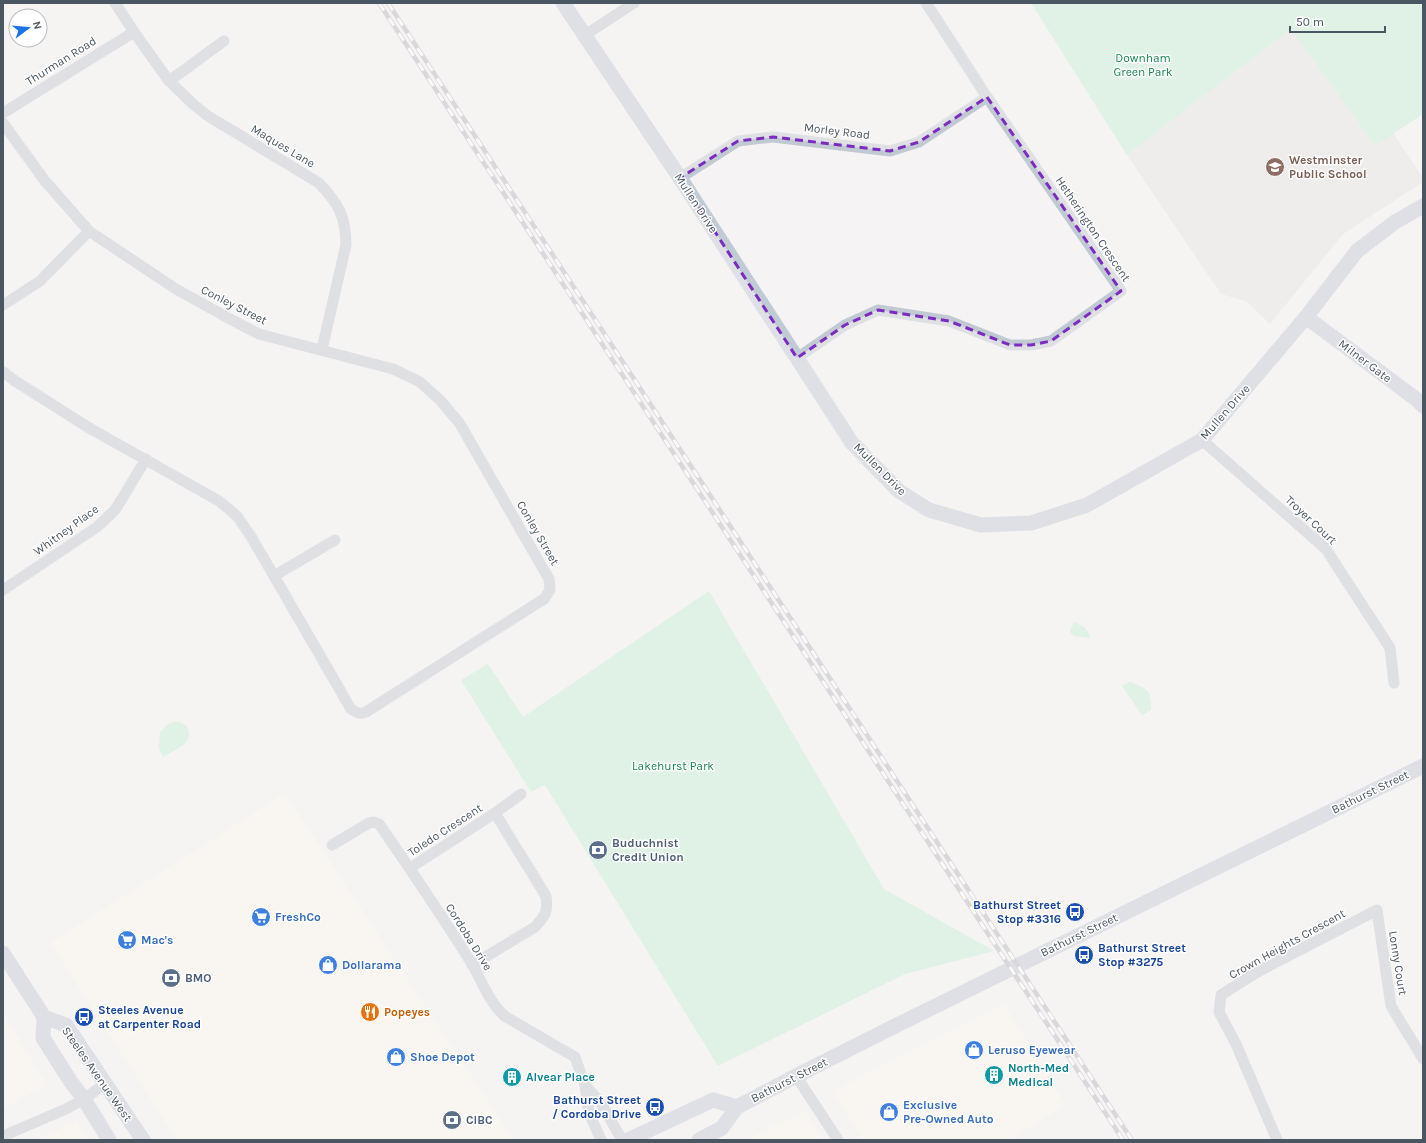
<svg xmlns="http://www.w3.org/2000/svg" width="1426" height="1143" font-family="Karla,sans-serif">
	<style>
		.commercial { fill: #fdf9ef }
		.education { fill: #e6e4e5 }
		.green { fill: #c3f1d5 }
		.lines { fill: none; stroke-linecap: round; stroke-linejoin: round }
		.street { stroke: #c1cad2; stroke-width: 11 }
		.secondary { stroke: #c1cbd6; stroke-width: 15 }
		.rail-casing { stroke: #b5b8bd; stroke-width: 4.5 }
		.rail { stroke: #fff; stroke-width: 3; stroke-dasharray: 9; stroke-linecap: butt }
		.marked { fill: none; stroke: #7b2cbf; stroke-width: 3; stroke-dasharray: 8 5; stroke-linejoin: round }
		.labels { text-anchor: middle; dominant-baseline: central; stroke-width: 3; stroke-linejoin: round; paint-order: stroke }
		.park-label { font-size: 12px; fill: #17864f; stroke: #fff }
		.street-label { font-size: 12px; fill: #4a5661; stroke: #fff }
		.education-label { font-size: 12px; font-weight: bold; fill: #785e54; stroke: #fff; text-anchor: start }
		.service-label { font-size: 12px; font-weight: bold; fill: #4e5e75; stroke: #fff; text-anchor: start }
		.transit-label { font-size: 12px; font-weight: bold; fill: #164399; stroke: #fff; text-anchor: end }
		.shop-label { font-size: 12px; font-weight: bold; fill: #366cbe; stroke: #fff; text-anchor: start }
		.food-label { font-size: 12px; font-weight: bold; fill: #c56008; stroke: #fff; text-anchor: start }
		.culture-label { font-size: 12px; font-weight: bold; fill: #0d838f; stroke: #fff; text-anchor: start }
	</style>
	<rect width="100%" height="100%" fill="#f5f3f3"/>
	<g class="commercial">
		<path d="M 285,793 L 514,1140 L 177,1140 L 50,943 Z"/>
		<path d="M 1004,1004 L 1066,1105 L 1009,1140 L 863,1140 L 832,1091 Z"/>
		<path d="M 3,1012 L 47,1085 L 3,1108 Z"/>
		<path d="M 805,1111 L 823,1140 L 745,1140 Z"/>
		<path d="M 77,1121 L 89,1140 L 38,1140 Z"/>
	</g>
	<path class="education" d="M 1291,29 L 1375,146 L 1393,133 L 1423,178 L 1423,182 L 1343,234 L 1270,324 L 1246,301 L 1221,294 L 1127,155 Z"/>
	<g class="green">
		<path d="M 1031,3 L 1423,3 L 1423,114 L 1375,146 L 1291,29 L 1127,155 Z"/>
		<path d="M 709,591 L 884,889 L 994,951 L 905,974 L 718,1066 L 545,785 L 531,792 L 461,680 L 488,664 L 523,717 Z"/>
		<path d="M 1074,622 C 1082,625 1089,629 1090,638 L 1074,636 L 1070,632 Z"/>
		<path d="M 1130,682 C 1148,689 1151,689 1151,710 L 1142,715 L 1122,686 Z"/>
		<path d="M 174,722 L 179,722 L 186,725 C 197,743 176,749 163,757 L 159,748 L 160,732 L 168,724 Z"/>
	</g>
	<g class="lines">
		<g class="street">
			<path d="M 115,3 L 134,32 L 169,81 L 194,105 L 208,116 L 319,183 C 338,203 346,216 346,245 L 322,349"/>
			<path d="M 585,35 L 634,3"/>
			<path d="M 169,81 L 224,41"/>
			<path d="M 3,113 L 134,32"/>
			<path d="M 3,123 L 45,181 L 89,231 L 176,289 L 230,319 L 259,334 L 393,369 L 420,382 L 441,401 L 460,424 L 549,579 L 550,590 L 544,599 L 366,712 C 359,715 356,712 351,709 L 252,538 L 237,516 L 219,501 L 91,429 L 15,381 L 3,372"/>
			<path d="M 680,178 L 738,141 L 773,137 L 890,151 L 919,142 L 987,97"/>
			<path d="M 3,305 L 40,281 L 89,231"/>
			<path d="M 797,358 L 845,325 L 878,310 L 949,321 L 1010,345 L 1031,345 L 1051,341 L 1121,291 L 987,97 L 926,3"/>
			<path d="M 1202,440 L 1326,549 L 1390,648 L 1394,683"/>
			<path d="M 274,576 L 335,540"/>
			<path d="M 3,590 L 97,527 L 115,510 L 146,459"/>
			<path d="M 332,845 L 369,823 L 374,822 L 379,824 C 411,870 442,916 472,964 C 482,981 490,1005 506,1017 L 575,1057 L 585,1085 L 589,1113 L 601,1140"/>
			<path d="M 410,868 L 495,813 L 521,794"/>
			<path d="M 472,965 L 535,927 C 546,915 548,912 546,896 L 495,813"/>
			<path d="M 796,1076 L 838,1140"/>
			<path d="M 585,1085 L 601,1103 L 622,1140"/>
			<path d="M 3,1136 L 66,1109 L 84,1099 L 106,1083"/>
			<path d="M 1277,1140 L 1236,1044 L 1219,1012 L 1221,995 L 1259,971 L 1377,910 L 1391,1006 L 1423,1059"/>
		</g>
		<g class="secondary">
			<path d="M 563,3 L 680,178 L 852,443 L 899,491 L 929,510 L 981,525 L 1031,523 L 1087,505 L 1202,440 L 1306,317 L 1357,251 L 1395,222 L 1423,206"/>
			<path d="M 1306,317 L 1416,399 L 1423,406"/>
			<path d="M 3,953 L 44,1017 L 66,1025 L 143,1140"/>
			<path d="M 44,1017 L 43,1038 L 71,1082 L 84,1099 L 109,1140"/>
			<path d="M 628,1140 L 713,1100 L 737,1107"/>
			<path d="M 699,1140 L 722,1128 L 737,1107 L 796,1076 L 897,1025 L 1423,766"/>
		</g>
		<defs>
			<g id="rail">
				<path d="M 379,3 L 1123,1140"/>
				<path d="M 388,3 L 1132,1140"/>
			</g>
		</defs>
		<use href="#rail" class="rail-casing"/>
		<use href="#rail" class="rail"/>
	</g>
	<path d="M0 0H1426V1143H0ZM 987,97 L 1121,291 L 1051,341 L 1031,345 L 1010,345 L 949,321 L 878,310 L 845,325 L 797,358 L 680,178 L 738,141 L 773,137 L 890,151 L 919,142 Z" fill="#f5f3f3" fill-opacity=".55" fill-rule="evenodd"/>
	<path class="marked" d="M 987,97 L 1121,291 L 1051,341 L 1031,345 L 1010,345 L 949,321 L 878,310 L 845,325 L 797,358 L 680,178 L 738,141 L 773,137 L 890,151 L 919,142 Z"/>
	<defs>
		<symbol id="school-disc" viewBox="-11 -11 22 22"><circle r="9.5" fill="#8d6e63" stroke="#fff"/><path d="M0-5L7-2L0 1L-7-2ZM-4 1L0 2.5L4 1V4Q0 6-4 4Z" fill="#fff"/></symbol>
		<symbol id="bank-disc" viewBox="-11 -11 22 22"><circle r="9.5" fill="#5c6f8a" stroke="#fff"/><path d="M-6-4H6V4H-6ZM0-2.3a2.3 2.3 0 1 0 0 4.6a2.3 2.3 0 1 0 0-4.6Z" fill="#fff"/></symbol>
		<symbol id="bus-disc" viewBox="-11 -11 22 22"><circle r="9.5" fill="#1a4fb4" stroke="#fff"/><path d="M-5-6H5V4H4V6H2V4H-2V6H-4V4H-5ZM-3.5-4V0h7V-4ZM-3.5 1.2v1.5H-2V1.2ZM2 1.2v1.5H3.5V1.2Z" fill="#fff"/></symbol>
		<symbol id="supermarket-disc" viewBox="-11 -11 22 22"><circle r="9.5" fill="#3f7fe0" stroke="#fff"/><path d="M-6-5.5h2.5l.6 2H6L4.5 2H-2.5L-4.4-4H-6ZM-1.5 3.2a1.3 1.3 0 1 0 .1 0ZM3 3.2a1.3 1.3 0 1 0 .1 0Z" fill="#fff"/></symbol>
		<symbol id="shop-disc" viewBox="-11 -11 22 22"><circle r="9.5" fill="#3f7fe0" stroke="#fff"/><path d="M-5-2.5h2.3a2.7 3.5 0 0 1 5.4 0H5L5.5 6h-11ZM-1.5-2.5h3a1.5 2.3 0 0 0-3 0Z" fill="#fff"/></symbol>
		<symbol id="restaurant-disc" viewBox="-11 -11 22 22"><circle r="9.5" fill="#e8710a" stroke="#fff"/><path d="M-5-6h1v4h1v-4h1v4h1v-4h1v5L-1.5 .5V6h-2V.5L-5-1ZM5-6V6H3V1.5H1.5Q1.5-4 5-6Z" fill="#fff"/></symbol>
		<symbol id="building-disc" viewBox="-11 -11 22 22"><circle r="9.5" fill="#0f9aa8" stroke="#fff"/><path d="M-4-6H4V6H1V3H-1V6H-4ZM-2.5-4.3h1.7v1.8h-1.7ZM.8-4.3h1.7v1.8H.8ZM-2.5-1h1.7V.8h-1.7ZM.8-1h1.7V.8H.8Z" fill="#fff"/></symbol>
	</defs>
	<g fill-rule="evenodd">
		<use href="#school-disc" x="1264" y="156" width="22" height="22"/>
		<use href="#bank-disc" x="587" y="839" width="22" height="22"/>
		<use href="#bus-disc" x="1064" y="901" width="22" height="22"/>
		<use href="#supermarket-disc" x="250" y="906" width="22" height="22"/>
		<use href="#supermarket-disc" x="116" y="929" width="22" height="22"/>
		<use href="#bus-disc" x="1073" y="944" width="22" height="22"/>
		<use href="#shop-disc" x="317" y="954" width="22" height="22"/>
		<use href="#bank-disc" x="160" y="967" width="22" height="22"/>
		<use href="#restaurant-disc" x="359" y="1001" width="22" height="22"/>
		<use href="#bus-disc" x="73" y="1006" width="22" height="22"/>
		<use href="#shop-disc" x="963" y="1039" width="22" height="22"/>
		<use href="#shop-disc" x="385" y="1046" width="22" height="22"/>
		<use href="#building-disc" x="983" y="1064" width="22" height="22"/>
		<use href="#building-disc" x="501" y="1066" width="22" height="22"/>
		<use href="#bus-disc" x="644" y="1096" width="22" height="22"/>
		<use href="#shop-disc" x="878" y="1101" width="22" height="22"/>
		<use href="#bank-disc" x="441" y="1109" width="22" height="22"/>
	</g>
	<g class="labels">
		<g class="park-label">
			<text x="1143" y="58">Downham<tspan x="1143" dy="14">Green Park</tspan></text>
			<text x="673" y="766">Lakehurst Park</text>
		</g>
		<g class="street-label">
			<text transform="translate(61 61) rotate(-32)">Thurman Road</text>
			<text transform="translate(837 131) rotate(7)">Morley Road</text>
			<text transform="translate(283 146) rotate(31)">Maques Lane</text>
			<text transform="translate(696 203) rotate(57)">Mullen Drive</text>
			<text transform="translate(1093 229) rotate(56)">Hetherington Crescent</text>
			<text transform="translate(234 305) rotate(27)">Conley Street</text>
			<text transform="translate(1365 361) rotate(37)">Milner Gate</text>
			<text transform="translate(1225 412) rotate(-49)">Mullen Drive</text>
			<text transform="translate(880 469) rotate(45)">Mullen Drive</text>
			<text transform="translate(1311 520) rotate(43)">Troyer Court</text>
			<text transform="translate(66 530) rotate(-36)">Whitney Place</text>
			<text transform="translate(538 533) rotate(60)">Conley Street</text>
			<text transform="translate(1370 792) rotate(-26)">Bathurst Street</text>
			<text transform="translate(445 830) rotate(-33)">Toledo Crescent</text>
			<text transform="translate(1079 935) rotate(-26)">Bathurst Street</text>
			<text transform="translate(469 937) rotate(58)">Cordoba Drive</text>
			<text transform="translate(1287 944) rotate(-29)">Crown Heights Crescent</text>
			<text transform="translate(1398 963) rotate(81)">Lonny Court</text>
			<text transform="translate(97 1074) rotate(55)">Steeles Avenue West</text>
			<text transform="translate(789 1080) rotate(-27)">Bathurst Street</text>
		</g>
		<g class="education-label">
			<text x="1289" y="160">Westminster<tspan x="1289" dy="14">Public School</tspan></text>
		</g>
		<g class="service-label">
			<text x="612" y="843">Buduchnist<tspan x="612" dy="14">Credit Union</tspan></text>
			<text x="185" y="978">BMO</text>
			<text x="466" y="1120">CIBC</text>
		</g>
		<g class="transit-label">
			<text x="1061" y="905">Bathurst Street<tspan x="1061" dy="14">Stop #3316</tspan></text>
			<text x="1098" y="948" text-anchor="start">Bathurst Street<tspan x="1098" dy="14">Stop #3275</tspan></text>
			<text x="98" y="1010" text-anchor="start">Steeles Avenue<tspan x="98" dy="14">at Carpenter Road</tspan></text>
			<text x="641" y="1100">Bathurst Street<tspan x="641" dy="14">/ Cordoba Drive</tspan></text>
		</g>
		<g class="shop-label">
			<text x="275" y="917">FreshCo</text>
			<text x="141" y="940">Mac's</text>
			<text x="342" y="965">Dollarama</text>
			<text x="988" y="1050">Leruso Eyewear</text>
			<text x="410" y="1057">Shoe Depot</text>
			<text x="903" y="1105">Exclusive<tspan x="903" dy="14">Pre-Owned Auto</tspan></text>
		</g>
		<g class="food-label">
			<text x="384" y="1012">Popeyes</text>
		</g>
		<g class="culture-label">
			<text x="1008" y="1068">North-Med<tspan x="1008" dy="14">Medical</tspan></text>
			<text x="526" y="1077">Alvear Place</text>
		</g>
	</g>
	<rect width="1426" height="1143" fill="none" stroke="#4a5661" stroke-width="8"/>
	<g transform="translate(28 28) rotate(74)"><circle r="19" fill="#ffffff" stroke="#b7bbc0"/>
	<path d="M0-3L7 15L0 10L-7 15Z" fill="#1a73e8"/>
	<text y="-6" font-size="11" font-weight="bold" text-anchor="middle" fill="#4a5661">N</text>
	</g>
	<path d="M1290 26v6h95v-6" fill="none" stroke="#4a5661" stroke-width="2"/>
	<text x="1296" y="26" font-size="12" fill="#4a5661" stroke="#ffffff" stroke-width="3" paint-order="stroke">50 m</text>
</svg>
